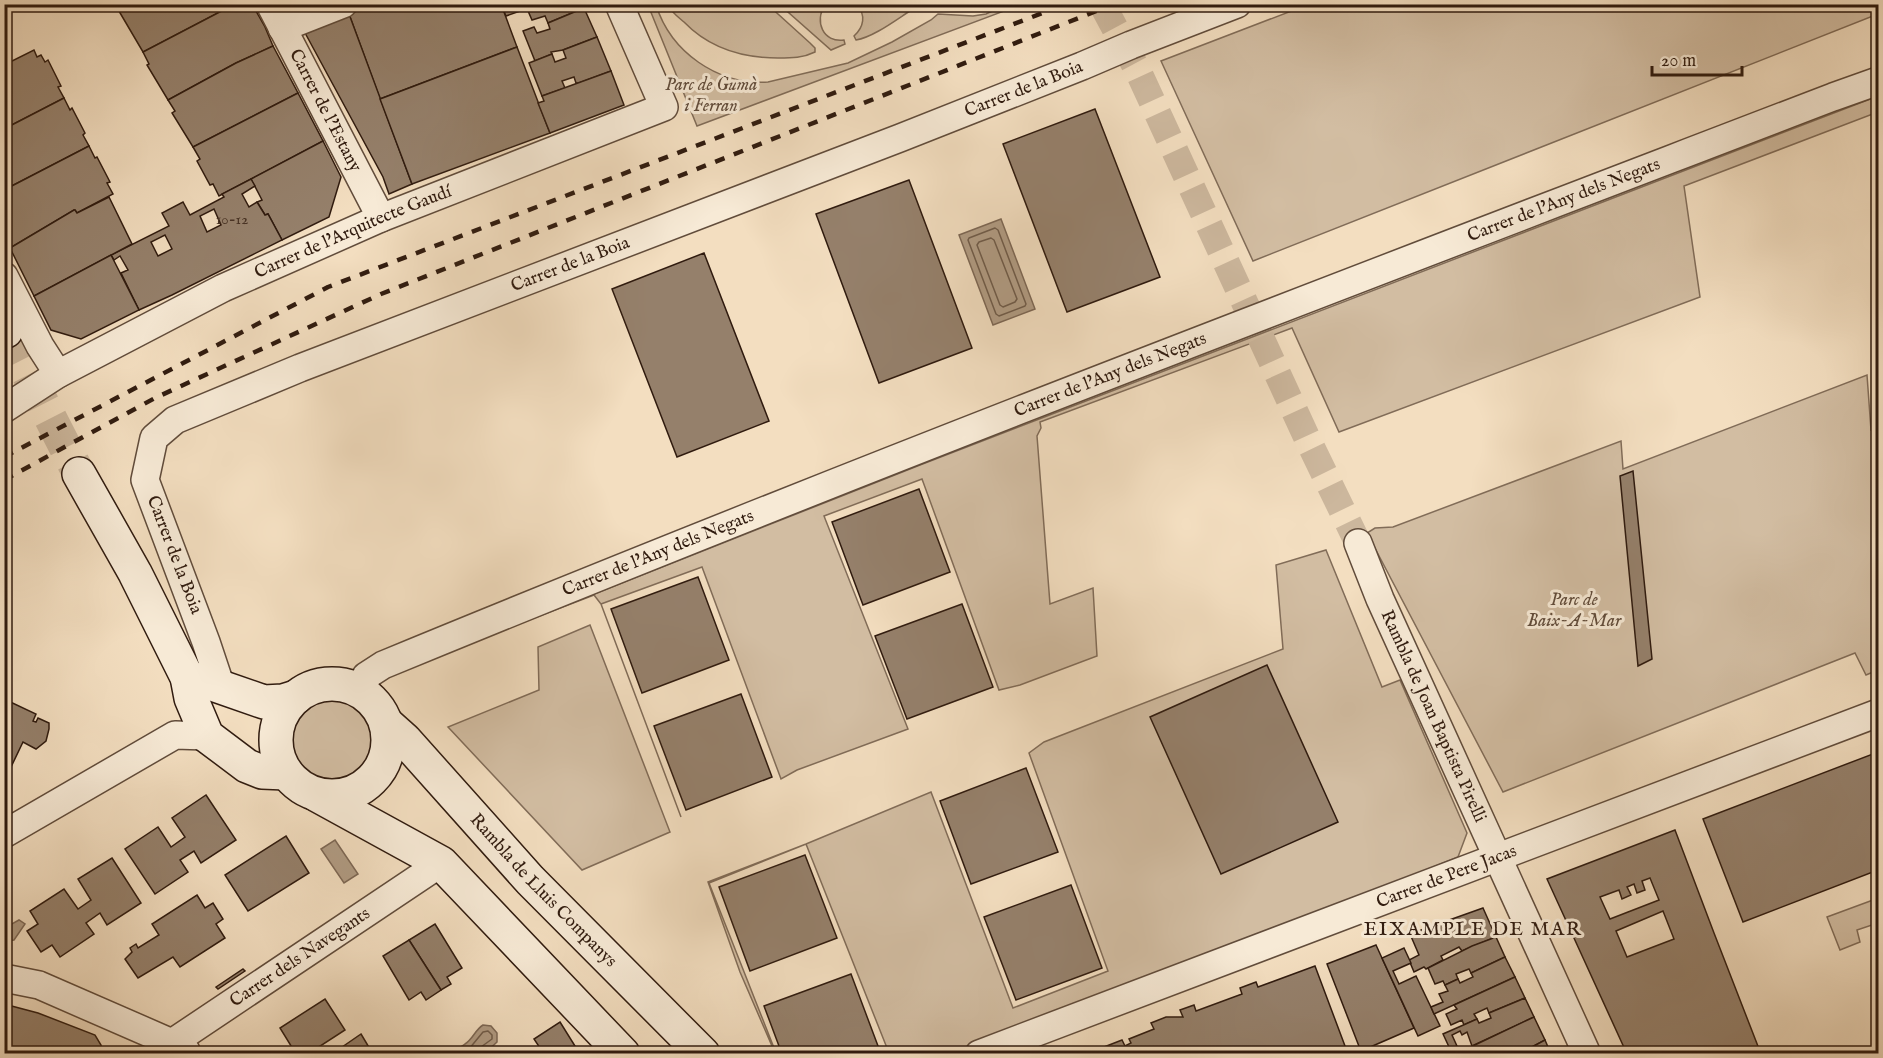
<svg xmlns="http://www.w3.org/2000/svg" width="1883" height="1058" font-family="'IM FELL English',serif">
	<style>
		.green { fill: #d2bda2; stroke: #816c58; stroke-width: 1.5 }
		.water { fill: #b19c84; stroke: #7d6855; stroke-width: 1.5 }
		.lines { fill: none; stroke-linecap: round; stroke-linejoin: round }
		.shore { stroke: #705c4a; stroke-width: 1.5 }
		.building { fill: #95806b; stroke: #301b0f; stroke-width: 1.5; fill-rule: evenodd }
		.street-tunnel { stroke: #ccb79d; stroke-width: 27; stroke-dasharray: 27 14; stroke-linecap: butt }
		.secondary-tunnel { stroke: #ccb79d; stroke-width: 33; stroke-dasharray: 33 16; stroke-linecap: butt }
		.street-casing { stroke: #614c3b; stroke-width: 30 }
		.secondary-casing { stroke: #301b0f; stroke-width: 36 }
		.street { stroke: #f7ead6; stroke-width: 27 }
		.secondary { stroke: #f7ead6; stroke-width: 33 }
		.rail { stroke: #301b0f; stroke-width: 4.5; stroke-dasharray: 10 10; stroke-linecap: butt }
		.labels { text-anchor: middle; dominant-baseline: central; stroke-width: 6; stroke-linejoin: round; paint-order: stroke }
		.number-label { font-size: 15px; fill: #493426 }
		.park-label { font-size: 18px; font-style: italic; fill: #614c3b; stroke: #f7ead6 }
		.street-label { font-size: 18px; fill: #301b0f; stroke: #f7ead6 }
		.neighbourhood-label { font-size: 20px; letter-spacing: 1.5px; fill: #301b0f; stroke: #f7ead6 }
	</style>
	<rect width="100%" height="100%" fill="#f3dec0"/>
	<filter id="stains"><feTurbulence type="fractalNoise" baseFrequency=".00333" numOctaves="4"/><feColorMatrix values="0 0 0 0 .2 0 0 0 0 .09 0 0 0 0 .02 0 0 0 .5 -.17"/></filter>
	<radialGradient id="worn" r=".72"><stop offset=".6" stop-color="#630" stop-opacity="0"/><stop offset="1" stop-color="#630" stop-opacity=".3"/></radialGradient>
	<g class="green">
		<path d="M 648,5 L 656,5 C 671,52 717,85 768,82 L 848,63 L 892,42 L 931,20 L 938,14 L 973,16 L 986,14 L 1005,5 L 1020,5 L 697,126 Z"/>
		<path d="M 691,5 L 768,5 L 810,43 L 815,48 L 815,52 C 803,58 792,58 778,58 C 743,58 709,48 684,22 C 678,17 671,12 668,5 Z"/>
		<path d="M 780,5 L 825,5 C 814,21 823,43 844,40 L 845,44 L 831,50 Z"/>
		<path d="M 857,5 L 917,5 L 913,9 C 897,19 874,37 856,40 L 854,36 C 864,27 866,15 857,5 Z"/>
		<path d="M 1307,5 L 1878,4 L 1878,14 L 1253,261 L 1161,61 Z"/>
		<path d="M 1878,96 L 1878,112 L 1684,186 L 1700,297 L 1339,432 L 1292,328 L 1040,422 L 1041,428 L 1037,436 L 1050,604 L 1093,588 L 1097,656 L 1020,685 L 999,690 L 922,479 L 824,516 L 908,729 L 797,770 L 781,779 L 702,567 L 601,604 L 681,817 L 601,604 L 594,595 L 521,623 L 920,465 Z"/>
		<path d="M 1867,375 L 1871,430 L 1878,428 L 1878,670 L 1866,675 L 1855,653 L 1503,792 L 1367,533 L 1375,528 L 1393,527 L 1621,441 L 1623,469 Z"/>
		<path d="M 1326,550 L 1382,687 L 1400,680 L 1467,833 L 1458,857 L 1330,909 L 1082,1001 L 953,1053 L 889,1053 L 806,844 L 709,883 L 776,1053 L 775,1053 L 740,972 L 708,882 L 806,844 L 931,792 L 1013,1008 L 1108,971 L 1029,753 L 1044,742 L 1283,649 L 1276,565 Z"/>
		<path d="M 590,625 L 670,832 L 582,870 L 448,727 L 539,690 L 538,647 Z"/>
		<circle cx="332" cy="743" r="47"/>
		<path d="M 1873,900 L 1878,914 L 1878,923 L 1857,930 L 1860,942 L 1840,950 L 1827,917 Z"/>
	</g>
	<g class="water">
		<path d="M 1001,219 L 1035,309 L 993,325 L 959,235 Z"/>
		<path d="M 335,840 L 358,874 L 344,883 L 321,849 Z"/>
		<path d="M 4,919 L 12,924 L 19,920 L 25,924 L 14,940 L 7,941 L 5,940 Z"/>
		<path d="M 483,1025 L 491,1026 L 497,1033 L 497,1042 C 484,1056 471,1054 453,1053 C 457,1048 460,1048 465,1044 C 473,1039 475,1030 483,1025 Z"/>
	</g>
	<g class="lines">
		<g class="shore">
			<path d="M 995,228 L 998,230 L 1026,304 L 1025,306 L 999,316 L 996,314 L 968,240 L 969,238 Z"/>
			<path d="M 991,238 L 994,240 L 1017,299 L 1015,302 L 1003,307 L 1000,305 L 977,245 L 979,242 Z"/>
			<path d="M 460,1054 L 469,1049 L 483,1032 L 488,1031 L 492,1035 L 492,1039 L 481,1047 L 480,1054"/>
		</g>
	</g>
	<g class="building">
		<path d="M 118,4 L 235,4 L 143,52 L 116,6 Z"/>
		<path d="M 235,4 L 252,4 L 265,27 L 273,46 L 236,63 L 168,100 L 147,65 L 149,64 L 143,52 Z"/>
		<path d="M 374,4 L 501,4 L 517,47 L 380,99 L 349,14 Z"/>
		<path d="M 501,4 L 523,4 L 521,5 L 523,10 L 506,16 Z"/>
		<path d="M 583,4 L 584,8 L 548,23 L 545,16 L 532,20 L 525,4 Z"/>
		<path d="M 584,8 L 597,37 L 563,50 L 551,52 L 552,54 L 535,61 L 523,31 L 534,27 L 537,33 L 550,29 L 548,23 Z"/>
		<path d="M 349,14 L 412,184 L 389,194 L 383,177 L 304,31 Z"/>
		<path d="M 597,37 L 611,71 L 579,83 L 576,83 L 574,77 L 562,81 L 565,88 L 542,96 L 529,63 L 552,54 L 555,62 L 566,58 L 563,50 Z"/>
		<path d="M 273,46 L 298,93 L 193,147 L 172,113 L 175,111 L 168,100 L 236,63 Z"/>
		<path d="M 517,47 L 550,133 L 412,184 L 380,99 Z"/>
		<path d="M 34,50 L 37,57 L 41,55 L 45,62 L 48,60 L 61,86 L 58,87 L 64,98 L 4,129 L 4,65 Z"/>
		<path d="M 611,71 L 624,105 L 550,133 L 538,103 L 544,101 L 542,96 Z"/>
		<path d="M 298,93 L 323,141 L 219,196 L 213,184 L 210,185 L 197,161 L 200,159 L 193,147 Z"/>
		<path d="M 64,98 L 70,110 L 72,108 L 85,133 L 83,135 L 89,146 L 4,190 L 4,129 Z"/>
		<path d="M 1095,109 L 1160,277 L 1067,312 L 1003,144 Z"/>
		<path d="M 323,141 L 341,177 L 329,217 L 282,240 L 268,214 L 265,215 L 257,202 L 262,200 L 251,179 Z"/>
		<path d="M 89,146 L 95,158 L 97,157 L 110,182 L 107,183 L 113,194 L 77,213 L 75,210 L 74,210 L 10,248 L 4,237 L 4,190 Z"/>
		<path d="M 251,179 L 255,186 L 242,194 L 249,207 L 257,202 L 265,215 L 268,214 L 282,240 L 172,295 L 139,310 L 121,273 L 128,270 L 120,256 L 114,260 L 111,255 L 169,226 L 162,213 L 183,202 L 190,215 L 224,197 L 222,194 ZM 214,209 L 221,225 L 207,232 L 200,216 ZM 165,235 L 172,249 L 158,256 L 151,242 Z"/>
		<path d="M 909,180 L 972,348 L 879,383 L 816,214 Z"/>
		<path d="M 109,197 L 132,244 L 34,296 L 10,248 L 74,210 L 75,210 L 77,213 Z"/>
		<path d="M 704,253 L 769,421 L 677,457 L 612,289 Z"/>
		<path d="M 111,255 L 139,310 L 81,339 L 51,330 L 34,296 Z"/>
		<path d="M 1633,471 L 1652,659 L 1638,666 L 1620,476 Z"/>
		<path d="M 919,489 L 950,572 L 863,605 L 832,522 Z"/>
		<path d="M 698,577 L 729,660 L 642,693 L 611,609 Z"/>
		<path d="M 962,604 L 993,687 L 907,719 L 875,636 Z"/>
		<path d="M 1267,665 L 1338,822 L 1221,874 L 1150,717 Z"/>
		<path d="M 741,694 L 772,777 L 686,810 L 654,726 Z"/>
		<path d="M 4,699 L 36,714 L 33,721 L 36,722 L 38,718 L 49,723 L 49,729 L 46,741 L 36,749 L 23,742 L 11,767 L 4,764 Z"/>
		<path d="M 1878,752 L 1878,870 L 1743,922 L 1703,819 Z"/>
		<path d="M 1026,768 L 1058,852 L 971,884 L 940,801 Z"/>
		<path d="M 206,795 L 236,840 L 201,863 L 194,851 L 180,860 L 188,872 L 155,894 L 125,849 L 158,827 L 171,847 L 185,837 L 172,818 Z"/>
		<path d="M 1675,830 L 1714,933 L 1761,1054 L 1627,1054 L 1547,879 ZM 1650,878 L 1659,900 L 1610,919 L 1600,897 L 1619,890 L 1622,899 L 1631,895 L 1627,887 L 1634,884 L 1637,893 L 1645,890 L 1642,881 ZM 1663,911 L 1674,939 L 1627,957 L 1616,931 Z"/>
		<path d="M 286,836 L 309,873 L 248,911 L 225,875 Z"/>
		<path d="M 805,855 L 837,938 L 750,971 L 719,887 Z"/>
		<path d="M 112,858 L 141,903 L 107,925 L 100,913 L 86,923 L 94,934 L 60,957 L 52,945 L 41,952 L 27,931 L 38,924 L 30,911 L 64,889 L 78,909 L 91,900 L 78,879 Z"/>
		<path d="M 1071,885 L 1102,968 L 1016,1000 L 984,917 Z"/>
		<path d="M 197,895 L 205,908 L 213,903 L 223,919 L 216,924 L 225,938 L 180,967 L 173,957 L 138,978 L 125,959 L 132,952 L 130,948 L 136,944 L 138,948 L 159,935 L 152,924 Z"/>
		<path d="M 1483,908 L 1496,937 L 1462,951 L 1459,947 L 1441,956 L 1443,960 L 1426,969 L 1424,967 L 1414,972 L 1409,960 L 1419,955 L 1410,934 Z"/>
		<path d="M 435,924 L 462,968 L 447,977 L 451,984 L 441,990 L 409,940 Z"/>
		<path d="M 1496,937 L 1505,957 L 1471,973 L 1469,969 L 1456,974 L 1458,979 L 1445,985 L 1443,981 L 1435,984 L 1428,968 L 1472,946 Z"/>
		<path d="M 409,940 L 441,990 L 426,1000 L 421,992 L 409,1000 L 383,956 Z"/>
		<path d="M 1376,945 L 1414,1028 L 1368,1048 L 1370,1054 L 1362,1054 L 1327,964 Z"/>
		<path d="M 1404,948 L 1411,963 L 1393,971 L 1399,984 L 1416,976 L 1440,1026 L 1418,1036 L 1382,958 Z"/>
		<path d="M 1505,957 L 1515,977 L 1434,1014 L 1431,1007 L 1443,1002 L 1439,994 L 1448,991 L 1445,985 L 1458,979 L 1460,983 L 1473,977 L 1471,973 Z"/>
		<path d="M 1315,966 L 1348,1054 L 1086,1054 L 1122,1040 L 1125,1046 L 1131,1043 L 1129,1039 L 1154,1029 L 1151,1023 L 1166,1017 L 1183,1017 L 1180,1010 L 1194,1005 L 1196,1011 L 1242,994 L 1240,988 L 1256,982 L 1258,987 Z"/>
		<path d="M 243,969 L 245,971 L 218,989 L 216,987 Z"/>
		<path d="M 851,974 L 881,1054 L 782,1054 L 764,1006 Z"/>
		<path d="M 1515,977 L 1525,998 L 1489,1013 L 1487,1008 L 1474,1014 L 1477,1019 L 1464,1025 L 1462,1020 L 1451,1025 L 1446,1014 L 1457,1009 L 1454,1005 Z"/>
		<path d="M 1525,998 L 1534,1017 L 1472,1046 L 1467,1032 L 1462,1035 L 1460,1031 L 1452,1035 L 1457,1046 L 1450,1049 L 1443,1034 L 1477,1019 L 1479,1023 L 1491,1018 L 1489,1013 Z"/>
		<path d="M 325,999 L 345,1030 L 308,1054 L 296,1054 L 280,1028 Z"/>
		<path d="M 4,1004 L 38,1013 L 95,1035 L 101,1045 L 103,1054 L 4,1054 Z"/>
		<path d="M 1534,1017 L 1545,1040 L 1519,1054 L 1456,1054 Z"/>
		<path d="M 560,1022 L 580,1054 L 544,1054 L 534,1039 Z"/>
		<path d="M 361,1034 L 373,1054 L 332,1054 Z"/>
		<path d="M 1545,1040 L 1551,1054 L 1519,1054 L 1530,1048 Z"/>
	</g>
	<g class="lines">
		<path class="street-tunnel" d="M 1102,4 L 1139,73 L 1308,440 L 1358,543"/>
		<path class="secondary-tunnel" d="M 6,331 L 79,474"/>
		<defs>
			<g id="street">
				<path id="s1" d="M 270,4 L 381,218"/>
				<path d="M 282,28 L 343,4"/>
				<path d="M 4,276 L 40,346 L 58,374"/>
				<path id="s2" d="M 4,409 L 58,374 L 223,288 L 381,218 L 664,107 L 619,4"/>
				<path id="s3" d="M 1358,543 L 1380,599 L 1587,1054"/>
				<path id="s4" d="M 221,687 L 206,642 L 145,480 L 154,438 L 175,420 L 300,368 L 900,138 L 1082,66 L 1131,45 L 1237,4"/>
				<path id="s5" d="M 361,692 L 366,676 L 383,665 C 863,467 1348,283 1833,97 L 1878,81"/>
				<path d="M 4,834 L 175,735 L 207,736"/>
				<path d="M 4,978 L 39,985 L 172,1043 L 186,1051"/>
				<path id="s6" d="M 159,1054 L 172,1043 L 441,863"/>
				<path id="s7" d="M 979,1054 L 1878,713"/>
			</g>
			<g id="secondary">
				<path d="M 4,328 L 6,331"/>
				<path d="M 79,474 L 135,573 L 187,677 L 191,698 L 207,736 L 247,766 L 262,772 L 286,773"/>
				<path d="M 187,677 L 215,685 L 264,702 L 283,701 L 296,697"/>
				<circle cx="332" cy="740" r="56"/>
				<path id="s8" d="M 386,723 L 405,740 L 530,880 L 703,1054"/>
				<path d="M 317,795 L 441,863 L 623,1054"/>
			</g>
		</defs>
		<use href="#street" class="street-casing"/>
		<use href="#secondary" class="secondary-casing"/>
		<use href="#street" class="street"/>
		<use href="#secondary" class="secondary"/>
		<g class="rail">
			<path d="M 4,457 L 328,287 L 1066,4"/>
			<path d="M 4,480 L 155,398 L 381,294 L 1114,4"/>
		</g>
	</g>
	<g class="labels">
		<g class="number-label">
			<text x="232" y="219">10-12</text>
		</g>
		<g class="park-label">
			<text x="711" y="85">Parc de Gumà<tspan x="711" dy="21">i Ferran</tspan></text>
			<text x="1574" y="600">Parc de<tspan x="1574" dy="21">Baix-A-Mar</tspan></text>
		</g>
		<g class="street-label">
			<text stroke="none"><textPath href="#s4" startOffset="1202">Carrer de la Boia</textPath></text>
			<text stroke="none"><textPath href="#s1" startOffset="120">Carrer de l'Estany</textPath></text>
			<text stroke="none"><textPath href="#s5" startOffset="1306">Carrer de l'Any dels Negats</textPath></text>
			<text stroke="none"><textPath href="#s2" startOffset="392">Carrer de l'Arquitecte Gaudí</textPath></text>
			<text stroke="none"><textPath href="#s4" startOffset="716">Carrer de la Boia</textPath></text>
			<text stroke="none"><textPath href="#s5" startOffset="820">Carrer de l'Any dels Negats</textPath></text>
			<text stroke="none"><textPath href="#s5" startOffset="334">Carrer de l'Any dels Negats</textPath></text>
			<text transform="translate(174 555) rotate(69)">Carrer de la Boia</text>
			<text stroke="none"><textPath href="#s3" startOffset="189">Rambla de Joan Baptista Pirelli</textPath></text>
			<text stroke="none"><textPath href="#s7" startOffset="500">Carrer de Pere Jacas</textPath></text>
			<text stroke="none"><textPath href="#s8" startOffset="230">Rambla de Lluis Companys</textPath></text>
			<text stroke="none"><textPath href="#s6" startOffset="171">Carrer dels Navegants</textPath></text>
		</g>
		<g class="neighbourhood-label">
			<text x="1473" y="929">EIXAMPLE DE MAR</text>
		</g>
	</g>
	<rect width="1883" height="1058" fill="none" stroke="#f3dec0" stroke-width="24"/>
	<rect x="6" y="6" width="1871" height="1046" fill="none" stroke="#301b0f" stroke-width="3"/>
	<rect x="12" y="12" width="1859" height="1034" fill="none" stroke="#301b0f" stroke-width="1.5"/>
	<path d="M1652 66v9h90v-9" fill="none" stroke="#301b0f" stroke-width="3"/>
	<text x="1661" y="66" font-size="18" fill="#301b0f" stroke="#f7ead6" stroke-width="4.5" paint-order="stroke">20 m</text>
	<rect width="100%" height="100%" filter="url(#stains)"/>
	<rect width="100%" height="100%" fill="url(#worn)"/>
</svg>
